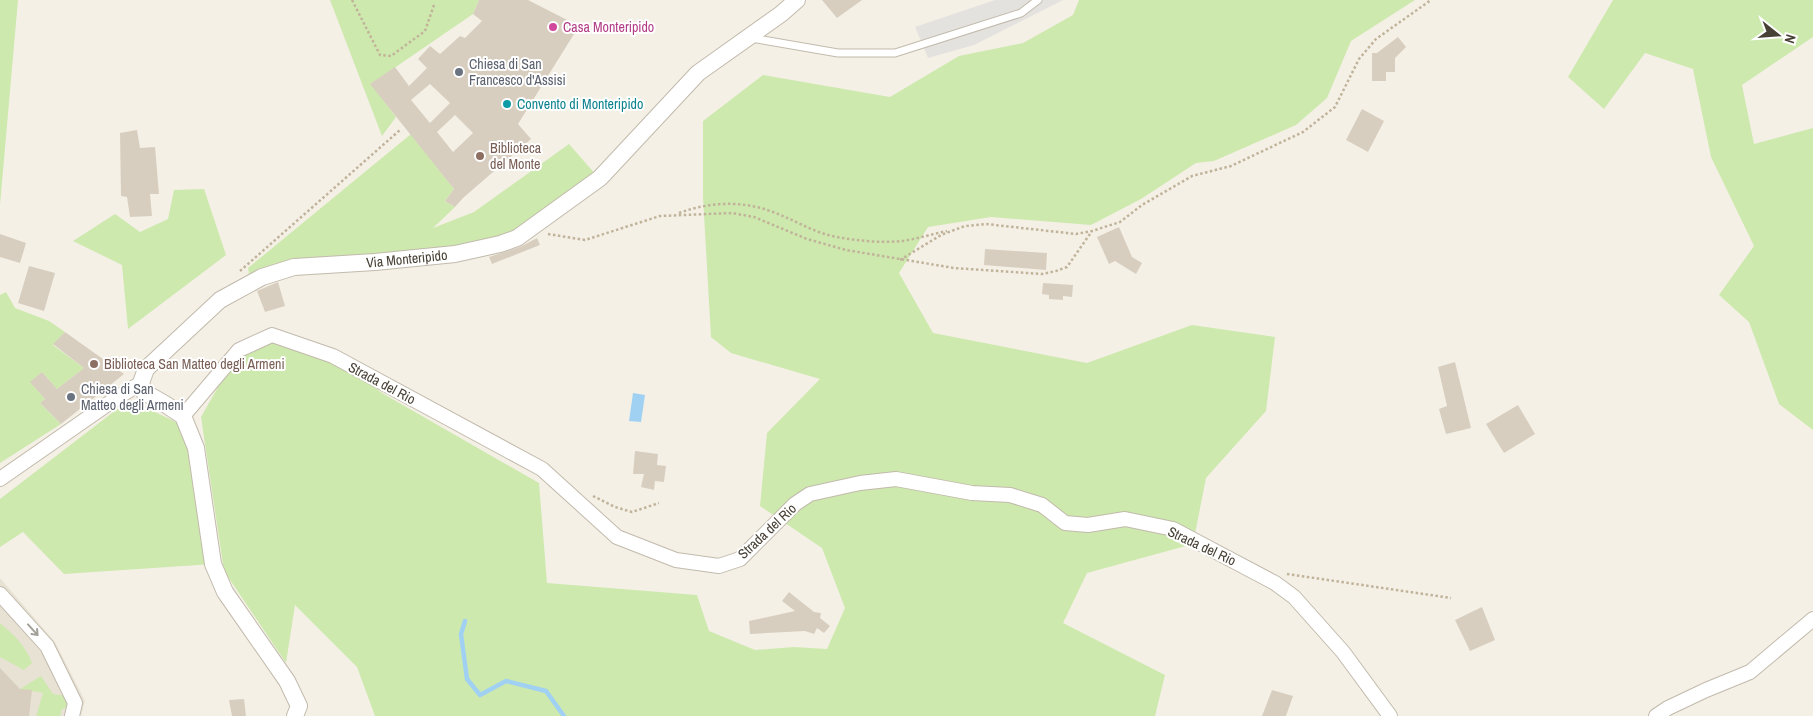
<svg xmlns="http://www.w3.org/2000/svg" width="1813" height="716" font-family="'Archivo Narrow',sans-serif">
	<style>
		.residential { fill: #e8e2d4 }
		.green { fill: #cee9ae }
		.parking { fill: #e4e2df }
		.water { fill: #a1d1f2 }
		.lines { fill: none; stroke-linecap: round; stroke-linejoin: round }
		.stream { stroke: #a1d1f2; stroke-width: 4.5 }
		.building { fill: #d8cebf; fill-rule: evenodd }
		.service-casing { stroke: #c2baac; stroke-width: 9 }
		.minor-casing { stroke: #c2baac; stroke-width: 16 }
		.tertiary-casing { stroke: #c2baac; stroke-width: 18 }
		.path { stroke: #c1b39a; stroke-width: 2.5; stroke-dasharray: 2.5 2.5; stroke-linecap: butt }
		.service { stroke: #fff; stroke-width: 7 }
		.minor { stroke: #fff; stroke-width: 14 }
		.tertiary { stroke: #fff; stroke-width: 16 }
		.oneway { stroke: #a3a09a }
		.hotel-dot { fill: #d1479c; stroke: #fff; stroke-width: 2 }
		.worship-dot { fill: #6b7280; stroke: #fff; stroke-width: 2 }
		.culture-dot { fill: #0f9aa8; stroke: #fff; stroke-width: 2 }
		.education-dot { fill: #8d6e63; stroke: #fff; stroke-width: 2 }
		.labels { text-anchor: middle; dominant-baseline: central; stroke-width: 4; stroke-linejoin: round; paint-order: stroke }
		.hotel-label { font-size: 14px; fill: #b23c85; stroke: #fff; text-anchor: start }
		.worship-label { font-size: 14px; fill: #5b616d; stroke: #fff; text-anchor: start }
		.culture-label { font-size: 14px; fill: #0d838f; stroke: #fff; text-anchor: start }
		.education-label { font-size: 14px; fill: #785e54; stroke: #fff; text-anchor: start }
		.street-label { font-size: 14px; fill: #474035; stroke: #fff }
	</style>
	<rect width="100%" height="100%" fill="#f4f0e6"/>
	<path class="residential" d="M 0,578 L 55,642 L 85,701 L 81,716 L 0,716 Z"/>
	<g class="green">
		<path d="M 0,0 L 18,0 L 0,205 Z"/>
		<path d="M 330,0 L 479,0 L 473,14 L 371,84 L 396,117 L 382,136 Z"/>
		<path d="M 1079,0 L 1415,0 L 1351,41 L 1327,98 L 1296,125 L 1214,161 L 1196,163 L 1141,199 L 1091,225 L 991,217 L 928,227 L 899,273 L 933,333 L 1087,363 L 1192,325 L 1275,337 L 1266,411 L 1206,478 L 1193,544 L 1087,573 L 1063,623 L 1165,675 L 1155,716 L 375,716 L 357,667 L 295,605 L 286,663 L 224,571 L 201,417 L 239,350 L 272,335 L 333,356 L 382,393 L 539,483 L 547,583 L 697,595 L 709,631 L 755,650 L 794,647 L 827,649 L 845,608 L 822,548 L 760,506 L 767,433 L 820,379 L 731,353 L 711,337 L 703,197 L 703,121 L 763,75 L 890,97 L 959,56 L 1023,43 L 1073,15 Z"/>
		<path d="M 1613,0 L 1813,0 L 1813,37 L 1742,85 L 1754,144 L 1813,128 L 1813,430 L 1779,404 L 1749,322 L 1719,295 L 1754,246 L 1711,157 L 1693,69 L 1645,53 L 1604,109 L 1568,77 Z"/>
		<path d="M 411,134 L 454,189 L 445,201 L 455,207 L 433,228 L 474,212 L 569,144 L 597,176 L 499,242 L 295,262 L 249,274 L 248,268 Z"/>
		<path d="M 204,189 L 226,255 L 128,329 L 122,265 L 73,241 L 115,214 L 140,232 L 168,219 L 174,190 Z"/>
		<path d="M 6,292 L 15,308 L 49,321 L 65,332 L 53,345 L 84,368 L 57,389 L 42,372 L 31,382 L 45,399 L 40,403 L 61,424 L 0,463 L 0,295 Z"/>
		<path d="M 129,400 L 172,420 L 190,431 L 213,564 L 64,574 L 23,532 L 0,547 L 0,499 Z"/>
		<path d="M 0,623 C 15,636 24,644 32,663 L 24,670 L 0,657 Z"/>
		<path d="M 41,676 L 53,694 L 67,696 L 70,706 L 62,709 L 60,716 L 36,716 L 43,693 L 20,689 Z"/>
	</g>
	<path class="parking" d="M 995,0 L 1063,0 L 974,45 L 928,58 L 915,27 Z"/>
	<path class="water" d="M 633,393 L 645,395 L 641,422 L 629,421 Z"/>
	<g class="lines">
		<path class="stream" d="M 465,621 L 461,634 L 467,679 L 480,695 L 506,681 L 546,691 L 564,716"/>
	</g>
	<g class="building">
		<path d="M 479,0 L 528,0 L 579,26 L 518,124 L 531,139 L 463,198 L 455,207 L 445,201 L 454,189 L 370,84 L 395,67 L 409,86 L 427,68 L 418,59 L 430,46 L 440,54 L 460,36 L 465,38 L 482,21 L 473,14 ZM 430,84 L 450,103 L 430,123 L 411,100 ZM 455,115 L 473,133 L 453,152 L 437,132 Z"/>
		<path d="M 822,0 L 862,0 L 837,18 Z"/>
		<path d="M 1398,37 L 1406,47 L 1395,58 L 1395,72 L 1386,72 L 1386,81 L 1372,81 L 1372,53 L 1377,53 Z"/>
		<path d="M 1362,109 L 1384,121 L 1368,152 L 1346,140 Z"/>
		<path d="M 137,130 L 140,148 L 155,147 L 159,194 L 150,194 L 152,216 L 130,217 L 127,197 L 121,196 L 120,133 Z"/>
		<path d="M 1119,227 L 1132,257 L 1142,263 L 1136,274 L 1115,261 L 1109,264 L 1097,237 Z"/>
		<path d="M 0,234 L 26,243 L 20,263 L 0,257 Z"/>
		<path d="M 537,238 L 540,245 L 492,264 L 489,257 L 520,247 Z"/>
		<path d="M 985,249 L 1047,253 L 1046,270 L 984,265 Z"/>
		<path d="M 29,266 L 55,273 L 44,311 L 18,303 Z"/>
		<path d="M 278,282 L 285,306 L 265,312 L 257,291 Z"/>
		<path d="M 1043,283 L 1073,285 L 1072,297 L 1063,296 L 1063,300 L 1049,299 L 1049,295 L 1042,294 Z"/>
		<path d="M 65,332 L 124,374 L 61,424 L 40,403 L 45,399 L 30,382 L 42,372 L 57,389 L 84,368 L 53,344 Z"/>
		<path d="M 1455,362 L 1471,428 L 1446,434 L 1439,409 L 1447,406 L 1438,367 Z"/>
		<path d="M 1518,405 L 1535,434 L 1504,453 L 1486,424 Z"/>
		<path d="M 635,451 L 658,454 L 657,465 L 666,466 L 664,482 L 655,481 L 654,490 L 641,487 L 644,474 L 633,474 Z"/>
		<path d="M 789,592 L 814,612 L 821,613 L 820,618 L 830,626 L 824,633 L 817,628 L 814,634 L 805,631 L 750,634 L 749,621 L 795,611 L 782,601 Z"/>
		<path d="M 1482,607 L 1495,640 L 1470,651 L 1455,620 Z"/>
		<path d="M 0,668 L 20,689 L 32,690 L 29,716 L 0,716 Z"/>
		<path d="M 1272,690 L 1293,696 L 1286,716 L 1262,716 Z"/>
		<path d="M 244,699 L 246,716 L 232,716 L 229,700 Z"/>
	</g>
	<g class="lines">
		<defs>
			<path id="service" d="M 751,38 L 838,53 L 895,53 L 1021,13 L 1038,0"/>
			<g id="minor">
				<path d="M 183,416 L 239,350 L 272,335 L 333,356 L 542,469 L 617,537 L 676,560 L 719,566 L 740,559 L 795,504 L 810,494 L 860,483 L 896,479 L 972,493 L 1010,495 L 1042,505 L 1065,523 L 1088,525 L 1125,519 L 1173,529 L 1275,583 L 1294,597 L 1343,652 L 1390,716"/>
				<path d="M 0,479 L 115,399 L 141,383"/>
				<path d="M 0,594 L 47,646 L 75,703 L 72,716"/>
				<path d="M 1656,716 L 1668,708 L 1706,690 L 1750,672 L 1813,619"/>
			</g>
			<g id="tertiary">
				<path id="s1" d="M 295,716 L 299,706 L 287,681 L 225,592 L 213,564 L 196,448 L 183,416 L 165,404 L 144,392 L 141,383 L 146,369 L 220,300 L 262,277 L 294,267 L 375,262 L 455,254 L 500,244 L 517,238 L 600,178 L 698,73 L 781,14 L 797,0"/>
			</g>
		</defs>
		<use href="#service" class="service-casing"/>
		<use href="#minor" class="minor-casing"/>
		<use href="#tertiary" class="tertiary-casing"/>
		<g class="path">
			<path d="M 352,0 L 380,55 L 391,56 L 425,31 L 434,5"/>
			<path d="M 679,213 C 709,202 742,200 773,212 C 795,220 814,233 837,237 C 858,241 881,243 902,241 C 917,239 932,234 947,231"/>
			<path d="M 548,234 L 585,240 L 660,216 L 732,213 L 754,217 L 807,239 L 846,250 L 954,268 L 1042,274 L 1056,271 L 1067,267 L 1092,231"/>
			<path d="M 900,260 L 941,235 L 965,226 L 986,224 L 1076,234 L 1092,231 L 1120,222 L 1142,205 L 1192,176 L 1231,166 L 1303,132 L 1335,107 L 1359,59 L 1376,39 L 1431,0"/>
			<path d="M 240,271 L 400,130"/>
			<path d="M 593,496 L 615,507 L 632,512 L 659,503"/>
			<path d="M 1287,574 L 1451,598"/>
		</g>
		<use href="#service" class="service"/>
		<use href="#minor" class="minor"/>
		<use href="#tertiary" class="tertiary"/>
	</g>
	<defs><path id="oneway-shaft" d="M-6 0H5M1.5-3L5.5 0L1.5 3" fill="none" stroke-width="1.6" stroke-linecap="round" stroke-linejoin="round" transform="scale(1.25)"/></defs>
	<use class="oneway" href="#oneway-shaft" transform="translate(33 630) rotate(48)"/>
	<circle class="hotel-dot" cx="553" cy="27" r="5"/>
	<g class="worship-dot">
		<circle cx="459" cy="72" r="5"/>
		<circle cx="71" cy="397" r="5"/>
	</g>
	<circle class="culture-dot" cx="507" cy="104" r="5"/>
	<g class="education-dot">
		<circle cx="480" cy="156" r="5"/>
		<circle cx="94" cy="364" r="5"/>
	</g>
	<g class="labels">
		<g class="hotel-label">
			<text x="563" y="27">Casa Monteripido</text>
		</g>
		<g class="worship-label">
			<text x="469" y="64">Chiesa di San<tspan x="469" dy="16">Francesco d'Assisi</tspan></text>
			<text x="81" y="389">Chiesa di San<tspan x="81" dy="16">Matteo degli Armeni</tspan></text>
		</g>
		<g class="culture-label">
			<text x="517" y="104">Convento di Monteripido</text>
		</g>
		<g class="education-label">
			<text x="490" y="148">Biblioteca<tspan x="490" dy="16">del Monte</tspan></text>
			<text x="104" y="364">Biblioteca San Matteo degli Armeni</text>
		</g>
		<g class="street-label">
			<text stroke="none"><textPath href="#s1" startOffset="695">Via Monteripido</textPath></text>
			<text transform="translate(382 383) rotate(28)">Strada del Rio</text>
			<text transform="translate(767 531) rotate(-43)">Strada del Rio</text>
			<text transform="translate(1202 546) rotate(25)">Strada del Rio</text>
		</g>
	</g>
	<g transform="translate(1778 35) rotate(107)" stroke="#ffffff" stroke-width="4" paint-order="stroke">
	<path d="M0-4L9 19L0 12L-9 19Z" fill="#474035"/>
	<text y="-8" font-size="14" font-weight="bold" text-anchor="middle" fill="#474035">N</text>
	</g>
</svg>
